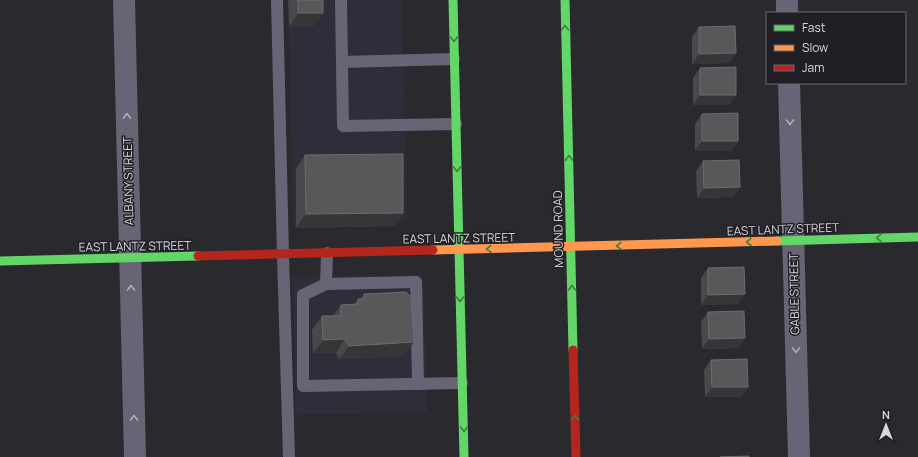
<svg xmlns="http://www.w3.org/2000/svg" width="918" height="457" font-family="Manrope,sans-serif">
	<style>
		.built { fill: #2f2d39 }
		.lines { fill: none; stroke-linecap: round; stroke-linejoin: round }
		.lane { stroke: #686475; stroke-width: 12 }
		.street { stroke: #686475; stroke-width: 22 }
		.fast { stroke: #63d668; stroke-width: 9 }
		.slow { stroke: #ff974d; stroke-width: 9 }
		.jam { stroke: #b3261e; stroke-width: 9 }
		.wall { fill: #49494c }
		.shaded-wall { fill: #363639 }
		.building { fill: #58585b; stroke: #6c6c6f }
		.oneway { stroke: #427a47 }
		.oneway2 { stroke: #b0aeb7 }
		.labels { text-anchor: middle; dominant-baseline: central; stroke-width: 3; stroke-linejoin: round; paint-order: stroke }
		.street-label { font-size: 12px; fill: #d7d6db; stroke: #201f26 }
	</style>
	<rect width="100%" height="100%" fill="#2a292e"/>
	<g class="built">
		<path d="M 288,0 L 402,0 L 407,223 L 293,225 Z"/>
		<path d="M 423,274 L 427,412 L 296,415 L 293,277 Z"/>
	</g>
	<g class="lines">
		<g class="lane">
			<path d="M 277,0 L 283,255 L 289,457"/>
			<path d="M 341,0 L 343,126 L 456,124"/>
			<path d="M 342,62 L 454,59"/>
			<path d="M 327,253 L 326,284 L 303,295 L 303,386 L 462,383"/>
			<path d="M 326,284 L 416,282 L 418,384"/>
		</g>
		<g class="street">
			<path d="M 124,0 L 135,457"/>
			<path d="M 787,0 L 787,13"/>
			<path d="M 789,83 L 799,457"/>
		</g>
		<g class="fast">
			<path d="M 453,0 L 464,457"/>
			<path d="M 565,0 L 573,350"/>
			<path d="M 777,241 L 918,237"/>
			<path d="M 0,261 L 198,256"/>
		</g>
		<path class="slow" d="M 433,250 L 777,241"/>
		<g class="jam">
			<path d="M 198,256 L 433,250"/>
			<path d="M 573,350 L 576,457"/>
		</g>
	</g>
	<g class="wall">
		<path d="M 288,0 L 323,0 L 314,26 L 289,27 Z"/>
		<path d="M 699,27 L 729,63 L 692,64 L 692,37 Z"/>
		<path d="M 700,68 L 736,95 L 729,105 L 693,105 L 693,78 Z"/>
		<path d="M 702,114 L 738,141 L 731,151 L 695,151 L 695,124 Z"/>
		<path d="M 305,155 L 394,226 L 296,228 L 296,169 Z"/>
		<path d="M 703,161 L 740,187 L 733,197 L 697,198 L 696,171 Z"/>
		<path d="M 708,268 L 738,304 L 701,305 L 701,278 Z"/>
		<path d="M 364,294 L 404,356 L 339,359 L 336,353 L 313,353 L 312,330 L 322,316 L 333,316 L 341,305 L 354,304 L 358,299 L 360,299 Z"/>
		<path d="M 708,312 L 745,338 L 738,348 L 702,349 L 701,322 Z"/>
		<path d="M 711,360 L 748,387 L 741,397 L 705,397 L 704,370 Z"/>
	</g>
	<g class="shaded-wall">
		<path d="M 298,13 L 323,13 L 314,26 L 289,27 Z"/>
		<path d="M 736,53 L 729,63 L 692,64 L 699,54 Z"/>
		<path d="M 700,95 L 736,95 L 729,105 L 693,105 Z"/>
		<path d="M 702,141 L 738,141 L 731,151 L 695,151 Z"/>
		<path d="M 740,187 L 733,197 L 697,198 L 704,188 Z"/>
		<path d="M 403,213 L 394,226 L 296,228 L 306,214 Z"/>
		<path d="M 745,294 L 738,304 L 701,305 L 708,295 Z"/>
		<path d="M 745,338 L 738,348 L 702,349 L 709,339 Z"/>
		<path d="M 345,339 L 336,353 L 313,353 L 323,340 Z"/>
		<path d="M 414,342 L 404,356 L 339,359 L 349,346 Z"/>
		<path d="M 712,387 L 748,387 L 741,397 L 705,397 Z"/>
	</g>
	<g class="building">
		<rect x="298" y="0" width="25" height="13"/>
		<path d="M 735,26 L 736,53 L 699,54 L 699,27 Z"/>
		<path d="M 736,67 L 736,95 L 700,95 L 700,68 Z"/>
		<path d="M 738,113 L 738,141 L 702,141 L 702,114 Z"/>
		<path d="M 403,154 L 403,213 L 306,214 L 305,155 Z"/>
		<path d="M 739,160 L 740,187 L 704,188 L 703,161 Z"/>
		<path d="M 744,267 L 745,294 L 708,295 L 708,268 Z"/>
		<path d="M 406,292 L 411,297 L 414,342 L 349,346 L 345,339 L 323,340 L 322,316 L 341,316 L 341,305 L 358,304 L 358,299 L 364,299 L 364,294 Z"/>
		<path d="M 744,311 L 745,338 L 709,339 L 708,312 Z"/>
		<path d="M 747,359 L 748,387 L 712,387 L 711,360 Z"/>
		<path d="M 749,456 L 749,457 L 720,457 Z"/>
	</g>
	<defs><path id="oneway-chevron" d="M-2-3.5L2.5 0L-2 3.5" fill="none" stroke-width="1.6" stroke-linecap="round" stroke-linejoin="round"/></defs>
	<g class="oneway">
		<use href="#oneway-chevron" transform="translate(565 28) rotate(-91)"/>
		<use href="#oneway-chevron" transform="translate(454 39) rotate(89)"/>
		<use href="#oneway-chevron" transform="translate(569 158) rotate(-91)"/>
		<use href="#oneway-chevron" transform="translate(457 169) rotate(89)"/>
		<use href="#oneway-chevron" transform="translate(879 238) rotate(178)"/>
		<use href="#oneway-chevron" transform="translate(749 242) rotate(178)"/>
		<use href="#oneway-chevron" transform="translate(619 246) rotate(178)"/>
		<use href="#oneway-chevron" transform="translate(489 249) rotate(179)"/>
		<use href="#oneway-chevron" transform="translate(572 288) rotate(-91)"/>
		<use href="#oneway-chevron" transform="translate(460 299) rotate(89)"/>
		<use href="#oneway-chevron" transform="translate(575 418) rotate(-91)"/>
		<use href="#oneway-chevron" transform="translate(464 429) rotate(89)"/>
	</g>
	<g class="oneway2">
		<use href="#oneway-chevron" transform="translate(127 116) rotate(-91)"/>
		<use href="#oneway-chevron" transform="translate(790 122) rotate(89)"/>
		<use href="#oneway-chevron" transform="translate(131 288) rotate(-91)"/>
		<use href="#oneway-chevron" transform="translate(796 350) rotate(89)"/>
		<use href="#oneway-chevron" transform="translate(134 418) rotate(-91)"/>
	</g>
	<g class="labels">
		<g class="street-label">
			<text transform="translate(128 181) rotate(-91)">ALBANY STREET</text>
			<text transform="translate(558 229) rotate(-91)">MOUND ROAD</text>
			<text transform="translate(783 229) rotate(-2)">EAST LANTZ STREET</text>
			<text transform="translate(459 238) rotate(-1)">EAST LANTZ STREET</text>
			<text transform="translate(135 246) rotate(-1)">EAST LANTZ STREET</text>
			<text transform="translate(794 294) rotate(-91)">GABLE STREET</text>
		</g>
	</g>
	<rect x="766" y="12" width="140" height="72" fill="#201f26" stroke="#69686e"/>
	<rect x="774" y="25" width="20" height="6" fill="#63d668" stroke="#69686e"/>
	<text x="802" y="32" font-size="12" fill="#d7d6db">Fast</text>
	<rect x="774" y="45" width="20" height="6" fill="#ff974d" stroke="#69686e"/>
	<text x="802" y="52" font-size="12" fill="#d7d6db">Slow</text>
	<rect x="774" y="65" width="20" height="6" fill="#b3261e" stroke="#69686e"/>
	<text x="802" y="72" font-size="12" fill="#d7d6db">Jam</text>
	<g transform="translate(886 425)" stroke="#201f26" stroke-width="3" paint-order="stroke">
	<path d="M0-3L7 15L0 10L-7 15Z" fill="#d7d6db"/>
	<text y="-6" font-size="11" font-weight="bold" text-anchor="middle" fill="#d7d6db">N</text>
	</g>
</svg>
